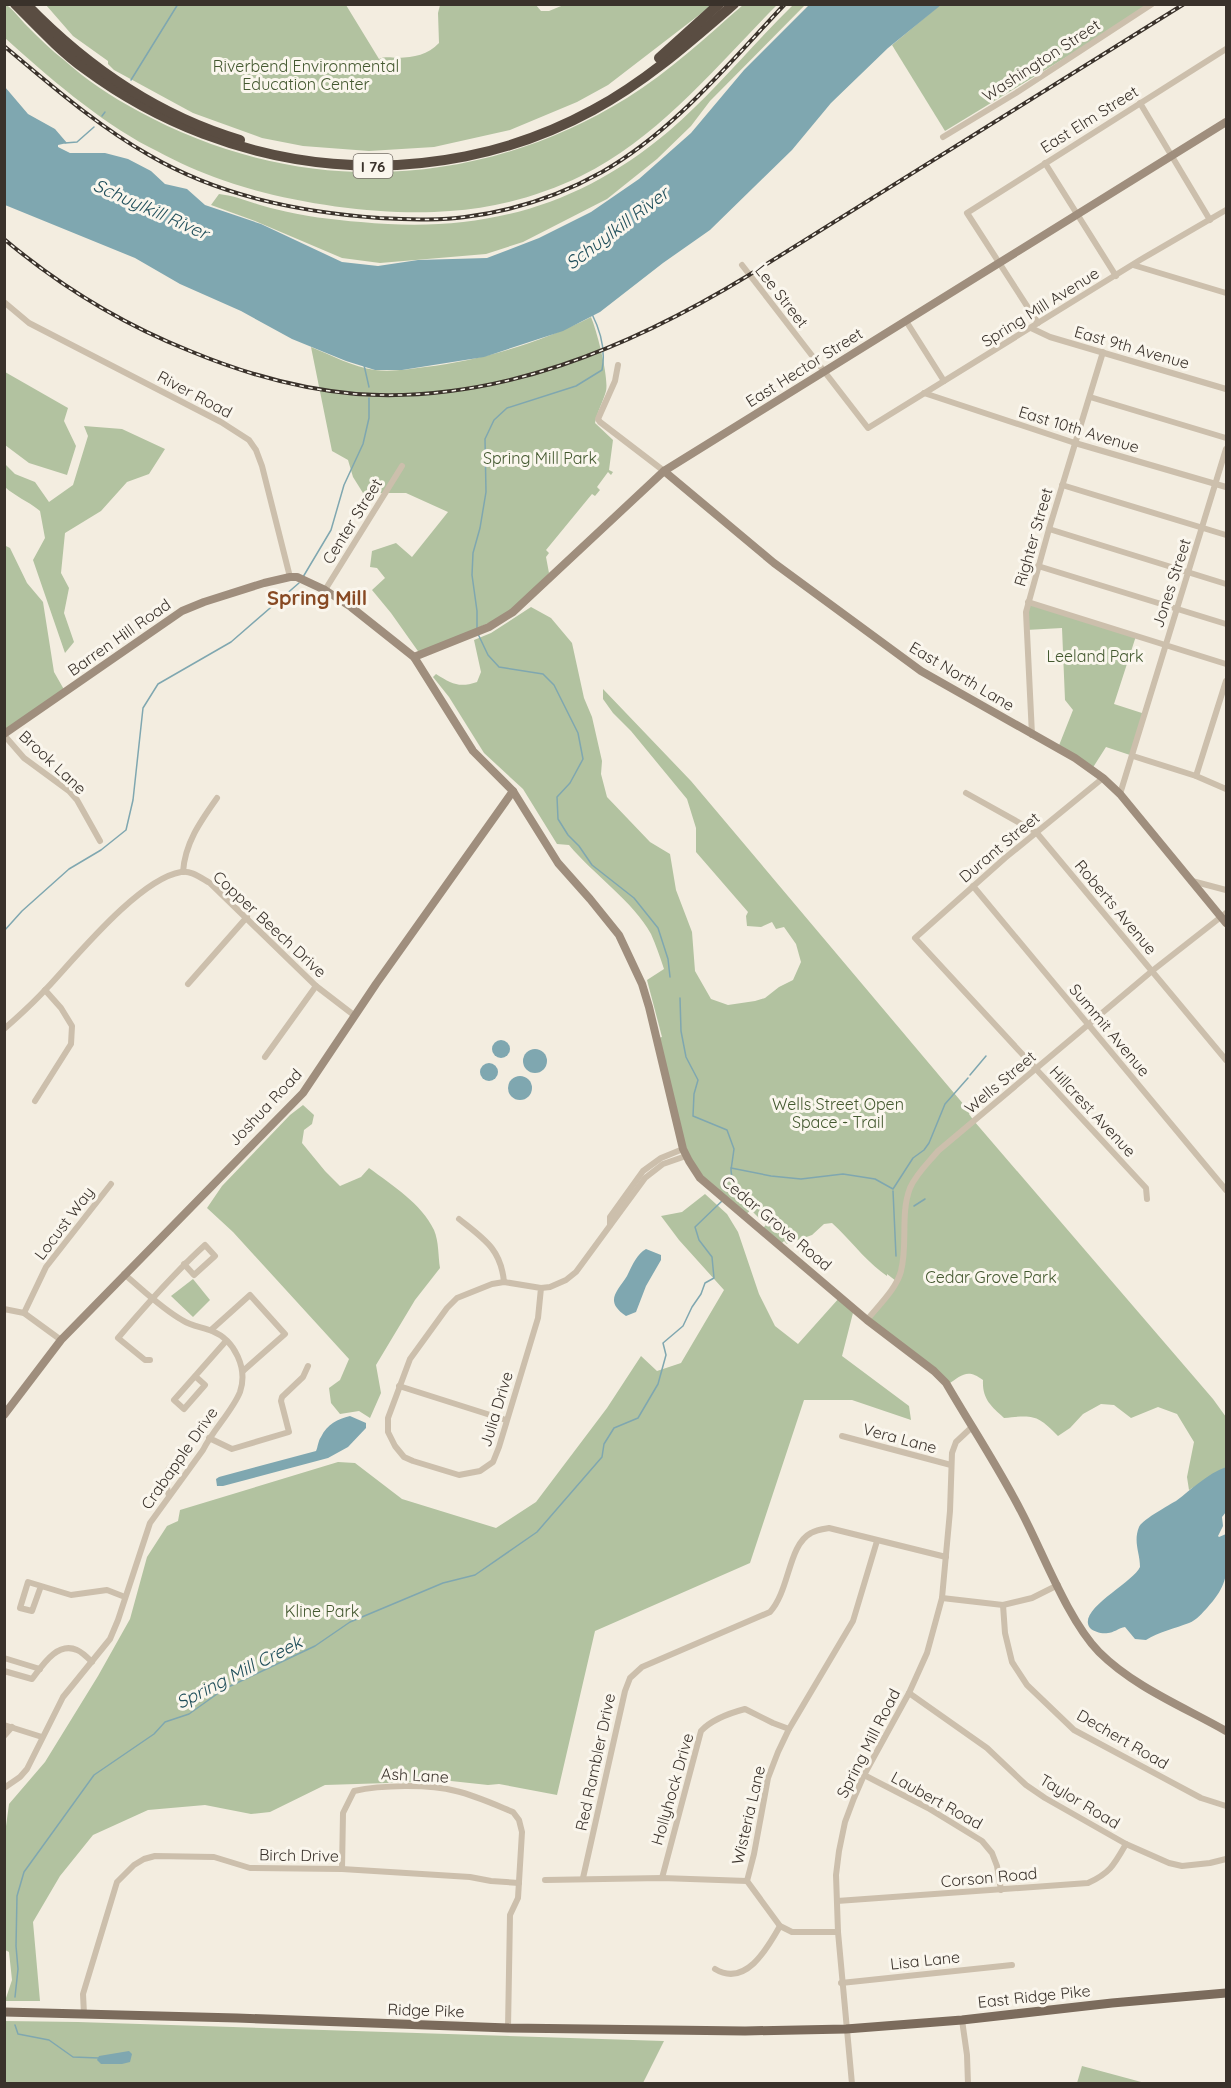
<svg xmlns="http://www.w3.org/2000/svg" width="1231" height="2088" font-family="Quicksand,sans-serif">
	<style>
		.green { fill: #b2c2a0 }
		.water { fill: #7fa7b0 }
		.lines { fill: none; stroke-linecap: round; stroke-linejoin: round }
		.stream { stroke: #7fa7b0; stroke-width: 1.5 }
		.street { stroke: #ccbfac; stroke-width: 6 }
		.secondary { stroke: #9f8e7d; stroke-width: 8 }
		.primary { stroke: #7b6b5c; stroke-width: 9 }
		.highway { stroke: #5a4d42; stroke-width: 10 }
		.rail-casing { stroke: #3a322b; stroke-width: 4 }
		.rail { stroke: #faf6ed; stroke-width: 1.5; stroke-dasharray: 4.5; stroke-linecap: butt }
		.labels { text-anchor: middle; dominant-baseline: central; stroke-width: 6; stroke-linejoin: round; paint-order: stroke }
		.shield { fill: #faf6ed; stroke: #746d65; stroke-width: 1.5 }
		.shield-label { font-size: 15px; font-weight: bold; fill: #3a322b }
		.street-label { font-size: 16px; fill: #3a322b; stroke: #faf6ed }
		.park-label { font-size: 16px; fill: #43582f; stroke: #faf6ed }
		.water-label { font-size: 18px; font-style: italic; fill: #204f5b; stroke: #faf6ed }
		.quarter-label { font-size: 20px; font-weight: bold; fill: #884a24; stroke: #faf6ed }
	</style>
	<rect width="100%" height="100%" fill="#f3ede0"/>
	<g class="green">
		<path d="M 5,4 C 13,9 20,19 27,26 C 39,38 51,50 64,60 C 86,80 112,97 138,111 C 295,197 475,192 627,98 C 669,72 706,37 743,5 L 777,5 C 716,66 660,137 581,176 C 540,196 495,208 450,211 C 381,217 279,202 214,177 C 192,169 170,158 149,147 C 99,121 46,75 5,38 Z"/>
		<path d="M 566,4 L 712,5 L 608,85 L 577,102 L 510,130 L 434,147 L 369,151 L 303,146 L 262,138 L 193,113 L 114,70 L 108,64 L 108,61 L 73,36 L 46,5 L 346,5 L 379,59 C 387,56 391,58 398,58 C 414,57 428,55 439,43 L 438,13 L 440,5 L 536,5 L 541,11 L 549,11 Z"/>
		<path d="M 793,5 L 805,5 L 710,101 L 691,126 L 657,159 L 607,199 L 523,242 L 486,254 L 380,263 L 342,258 L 255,221 L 211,205 L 219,194 C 238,196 256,205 275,209 C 303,216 333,220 361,222 C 479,234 578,208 669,131 C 714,92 751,46 793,5 Z"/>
		<path d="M 940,5 L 1152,5 L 945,131 L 892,45 Z"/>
		<path d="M 591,317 C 597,331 609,378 606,391 C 603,402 597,412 595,423 L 613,440 L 609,470 L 613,472 L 611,475 L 608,472 L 597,487 L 600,490 L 595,496 L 592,494 L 546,550 L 549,553 L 546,557 L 549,573 L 513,612 L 420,654 L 391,613 L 372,590 L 385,578 L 377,568 L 370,567 L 372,551 L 396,543 L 412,557 L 448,512 L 406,493 L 363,493 L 353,477 L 348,460 L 332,451 L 311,347 C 331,355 353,367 375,370 C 392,372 409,369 425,367 C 483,360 539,343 591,317 Z"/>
		<path d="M 5,372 L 68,408 L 64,421 L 76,446 L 67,475 L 29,463 L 5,445 Z"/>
		<path d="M 84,426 L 122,429 L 165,449 L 149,474 L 127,482 L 101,511 L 65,533 L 61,573 L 69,588 L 64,613 L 74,642 L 65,653 L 33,560 L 45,538 L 40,511 C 28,501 16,497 5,487 L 5,464 L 15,474 L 35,482 L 49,502 L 73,485 L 88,436 Z"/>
		<path d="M 4,545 L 10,548 L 27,583 L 43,602 L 54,672 L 66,693 L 4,734 Z"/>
		<path d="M 1028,602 L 1136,636 L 1114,704 L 1145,714 L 1133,756 L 1106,747 L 1092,769 L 1058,748 L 1073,710 L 1065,700 L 1062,628 L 1026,630 Z"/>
		<path d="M 531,607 L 551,618 L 572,643 L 584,698 L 592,717 L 602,761 L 601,774 L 607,797 L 650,842 L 670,854 L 676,890 L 692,932 L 695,971 L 711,999 L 728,1005 L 755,1001 L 765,998 L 779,987 L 793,980 L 801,962 L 796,944 L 784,927 L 776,929 L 772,922 L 761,927 L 747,926 L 746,916 L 748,912 L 696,852 L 696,828 L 687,799 L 631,731 L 613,713 L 603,699 L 603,689 L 691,781 L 970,1112 L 969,1114 L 974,1121 L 1213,1399 L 1226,1417 L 1226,1467 L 1189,1490 L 1187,1477 L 1194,1442 L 1177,1414 L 1158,1407 L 1131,1418 L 1114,1405 L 1101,1404 L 1083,1414 L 1070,1428 L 1058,1436 C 1037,1414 1033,1415 1004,1418 C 991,1406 982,1399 983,1380 C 967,1368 962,1375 947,1385 L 867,1320 L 896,1281 L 887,1274 L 887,1276 C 865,1261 851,1240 832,1223 L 824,1224 L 812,1235 L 787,1244 L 784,1241 L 780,1245 L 762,1229 L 766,1225 L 751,1210 L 745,1215 L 700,1178 L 689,1161 L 658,1038 L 662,1037 L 647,980 L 664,969 C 660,957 656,945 651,934 C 634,902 593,874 569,845 L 557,844 L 523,789 L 484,753 L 449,697 L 433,677 L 436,674 C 452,684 459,688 477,682 L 481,672 L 474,640 L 491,633 Z"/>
		<path d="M 303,1105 L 314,1115 L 312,1124 L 304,1130 L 302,1143 L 325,1171 L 340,1186 L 361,1177 L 369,1168 C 393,1186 421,1203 434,1230 C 439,1242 438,1255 440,1268 L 415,1300 L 376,1365 L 381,1393 L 370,1418 L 359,1411 L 340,1414 L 331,1403 L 329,1388 L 340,1380 L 349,1359 L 233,1232 L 207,1208 L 222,1186 L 290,1115 Z"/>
		<path d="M 705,1194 L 727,1214 L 738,1232 L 759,1294 L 775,1326 L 798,1344 L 840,1297 L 854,1309 L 842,1356 L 909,1406 L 911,1420 L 852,1400 L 804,1400 L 750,1563 L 595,1631 L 557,1795 L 499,1784 L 488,1785 L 451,1781 L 325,1785 L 270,1812 L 251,1814 L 205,1805 L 148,1810 L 93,1835 L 60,1876 L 33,1922 L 40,2001 L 5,2001 L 12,1980 L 9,1952 L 5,1950 L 4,1841 L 9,1804 L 45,1762 L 98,1676 L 130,1619 L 147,1557 L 167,1526 L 178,1521 L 180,1510 L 338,1462 L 355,1463 L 402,1499 L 496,1528 L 536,1502 L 607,1408 L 641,1356 L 657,1371 L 681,1363 L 724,1290 L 679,1240 L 661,1216 L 682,1212 Z"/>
		<path d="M 193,1279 L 210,1300 L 193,1317 L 171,1296 Z"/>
		<path d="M 5,2021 L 78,2022 L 664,2041 L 643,2083 L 5,2084 Z"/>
		<path d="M 1082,2066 L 1145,2083 L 1077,2083 Z"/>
	</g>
	<g class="water">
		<path d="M 810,4 L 941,5 L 888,48 L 831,103 L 792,150 L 710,230 L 663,263 L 600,312 L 563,331 L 484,357 L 402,370 L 375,370 L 346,361 L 292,339 L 241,311 L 180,284 L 135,258 L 5,205 L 5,87 L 28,114 L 55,129 L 67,143 L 58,145 L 58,147 L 70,153 L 105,153 L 128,159 L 151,171 L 165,184 L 187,189 L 205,205 L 261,224 L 342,262 L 378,266 L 418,260 L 487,258 L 539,238 L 591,212 L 639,179 L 691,133 L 744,70 Z"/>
		<circle cx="501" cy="1049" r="9"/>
		<circle cx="535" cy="1061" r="12"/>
		<circle cx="489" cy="1072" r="9"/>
		<circle cx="520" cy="1088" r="12"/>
		<path d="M 646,1249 L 661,1255 L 661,1260 L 646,1286 L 636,1312 L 626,1316 C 604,1301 617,1292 627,1276 C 632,1266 636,1255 646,1249 Z"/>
		<path d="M 350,1416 L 366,1423 L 366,1428 L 348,1447 L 328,1458 L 223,1486 L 217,1486 L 216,1479 L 219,1477 L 316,1451 C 318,1447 318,1441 321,1437 C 327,1424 338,1419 350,1416 Z"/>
		<path d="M 1226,1467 L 1226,1512 L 1222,1517 L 1223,1526 L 1218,1536 L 1219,1537 L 1226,1534 C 1227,1569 1231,1582 1207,1608 C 1202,1613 1197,1620 1189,1623 C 1176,1628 1158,1632 1146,1640 L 1135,1639 L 1125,1627 C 1119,1628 1113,1633 1108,1633 C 1102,1634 1094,1632 1090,1628 C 1076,1610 1133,1583 1140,1567 C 1140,1553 1133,1542 1139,1527 C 1142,1520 1169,1505 1176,1501 C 1192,1489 1207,1474 1226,1467 Z"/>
		<path d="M 129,2051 L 132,2054 L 130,2062 L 122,2064 L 101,2064 L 97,2060 L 99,2056 Z"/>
	</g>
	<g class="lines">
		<g class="stream">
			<path d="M 131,80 L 178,4"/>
			<path d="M 102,116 L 105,112"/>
			<path d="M 65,143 L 77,142 L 94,127"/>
			<path d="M 364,365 L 369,387"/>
			<path d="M 303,577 L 331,530 L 344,485 L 363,444 L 369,418 L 369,398"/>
			<path d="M 477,629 L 477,611 L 472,575 L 473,553 L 480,528 L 486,492 L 485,439 L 494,420 L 507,408 L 576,386 L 602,370 C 606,350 601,332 592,314"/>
			<path d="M 478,634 L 488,655 L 499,667 L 543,674 L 554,685 L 578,733 L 583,759 L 570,783 L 557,797 L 558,819 L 568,835 L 579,846 L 592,865 L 634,898 L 658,928 L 668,959 L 670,977"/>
			<path d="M 4,931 L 22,911 L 69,869 L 101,850 L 126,830 L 133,800 L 143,708 L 158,684 L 231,642 L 299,583"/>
			<path d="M 680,998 L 681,1031 L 686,1057 L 698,1080 L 694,1094 L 693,1116 L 727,1130 L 734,1149 L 731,1170 L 733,1187 L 729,1192"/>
			<path d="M 970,1075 L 986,1056"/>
			<path d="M 731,1168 L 771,1176 L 801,1179 L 843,1174 L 875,1179 L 893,1189 L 913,1158 L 924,1150 L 929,1143 L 945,1104 L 968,1078"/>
			<path d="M 893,1191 L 896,1256"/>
			<path d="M 914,1206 L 925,1199"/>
			<path d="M 15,1997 L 18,1969 L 16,1946 L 17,1896 L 24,1872 L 94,1775 L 154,1734 L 165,1722 L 189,1714 L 224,1689 L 315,1646 L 350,1622 L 443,1583 L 475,1575 L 537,1532 L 602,1457 L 604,1444 L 614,1428 L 638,1418 L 658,1384 L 666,1355 L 663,1343 L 683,1326 L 692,1307 L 701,1294 L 705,1283 L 714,1278 L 712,1257 L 699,1240 L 695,1227 L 722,1201"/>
			<path d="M 15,2025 L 18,2034 L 49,2040 L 73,2057 L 99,2058"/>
		</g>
		<g class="street">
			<path d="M 1140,103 L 1210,220"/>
			<path d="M 943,137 L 1016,93 L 1152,4"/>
			<path d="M 1045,163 L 1116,276"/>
			<path d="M 742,265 L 868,428 L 1140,260 L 1226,210"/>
			<path d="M 1133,265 L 1226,293"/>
			<path d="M 4,302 L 29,323 L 221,422 L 249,440 L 256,450 L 262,466 L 290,577"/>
			<path d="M 906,321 L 944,381"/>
			<path d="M 1038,323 L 967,213 L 1226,49"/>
			<path d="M 1031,328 L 1050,337 L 1226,389"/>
			<path d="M 618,365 L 615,381 L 598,419 L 600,422 L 664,471"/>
			<path d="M 924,393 L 1075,443 L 1226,487"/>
			<path d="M 1090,397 L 1226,438"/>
			<path d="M 1062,485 L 1226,535"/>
			<path d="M 1049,529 L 1226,584"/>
			<path d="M 1038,566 L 1226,624"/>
			<path d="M 325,590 L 402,466"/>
			<path d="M 1028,602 L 1226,664"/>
			<path d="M 4,735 L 24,758 L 69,791 L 77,800 L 100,841"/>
			<path d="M 1032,735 L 1026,612 L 1049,529 L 1103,352"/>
			<path d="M 1133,756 L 1196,776 L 1226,789"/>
			<path d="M 1196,776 L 1226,681"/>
			<path d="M 1103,778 L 1005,858 L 915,938 L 1146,1188 L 1147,1199"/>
			<path d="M 966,793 L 1036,832 L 1226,1060"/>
			<path d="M 1120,794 L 1226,449"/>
			<path d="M 183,872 C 185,843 200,822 217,798"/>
			<path d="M 1192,881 L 1226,890"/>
			<path d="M 973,886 L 1226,1190"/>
			<path d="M 188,984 L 247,917"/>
			<path d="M 4,1029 C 19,1016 34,1002 47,988 C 76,957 139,879 181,872 C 191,870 201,878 210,883 L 316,986 L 355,1016"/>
			<path d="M 265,1057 L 316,986"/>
			<path d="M 35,1101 L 71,1044 L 72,1026 L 61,1008 L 45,990"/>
			<path d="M 459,1219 C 484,1239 501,1249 504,1282"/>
			<path d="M 610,1225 L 610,1217 L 643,1171 L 661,1158 L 683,1149"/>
			<path d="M 541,1288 L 538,1318 L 499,1447 L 493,1462 L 480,1471 L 459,1475 L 413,1461 L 404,1457 L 395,1446 L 388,1432 L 388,1418 L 410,1359 L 447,1308 L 457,1298 L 492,1284 L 504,1282 L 541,1288 L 550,1287 L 566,1280 L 576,1272 L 645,1178 L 663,1164 L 686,1156"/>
			<path d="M 4,1309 L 24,1313 L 61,1340"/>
			<path d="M 24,1313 L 46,1267 L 111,1184"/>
			<path d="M 867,1320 C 878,1306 897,1288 901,1271 C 908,1244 900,1214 910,1188 C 916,1174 928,1163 938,1151 L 1152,971 L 1226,913"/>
			<path d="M 211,1330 L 250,1295 L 285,1334 L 243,1371"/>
			<path d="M 150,1360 L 145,1360 L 118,1338 C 146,1305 173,1274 205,1245 L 215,1256 L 194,1275 L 184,1264"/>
			<path d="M 195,1376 L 205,1385 L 184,1409 L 174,1400 L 226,1341"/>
			<path d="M 399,1386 L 506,1420"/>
			<path d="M 842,1436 L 951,1465"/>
			<path d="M 209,1438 L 232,1449 L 289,1432 L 281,1401 L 282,1397 L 303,1377 L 308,1366"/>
			<path d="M 169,1496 C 166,1484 162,1472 174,1464"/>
			<path d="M 41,1586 L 32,1611 L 20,1608 L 28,1582 L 71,1595 L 107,1590 L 125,1597"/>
			<path d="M 942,1598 L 1003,1605 L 1032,1598 L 1058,1585"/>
			<path d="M 1003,1605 L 1005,1633 L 1012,1662 L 1027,1685 L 1074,1730 L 1201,1798 L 1226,1806"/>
			<path d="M 4,1658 L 40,1669"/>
			<path d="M 4,1671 L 32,1679 C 42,1666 57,1641 77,1650 C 82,1652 88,1658 92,1662"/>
			<path d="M 909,1693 L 987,1748 L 1026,1785 L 1045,1798 L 1126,1844 L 1169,1863 L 1182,1866 L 1210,1863 L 1226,1859"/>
			<path d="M 4,1725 L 42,1737"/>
			<path d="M 4,1736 L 12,1727"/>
			<path d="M 864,1775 L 928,1808 L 982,1841 L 992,1853 L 997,1866 L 1001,1890"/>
			<path d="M 4,1788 L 20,1777 L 27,1769 L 63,1697 L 110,1639 L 118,1620 L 150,1523 L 203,1450 C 213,1430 233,1410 240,1392 C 248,1369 235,1340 212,1331 C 202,1327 191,1326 182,1320 C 161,1308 143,1290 124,1274"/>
			<path d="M 342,1869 L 343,1813 L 354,1791 C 381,1785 429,1784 456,1791 C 474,1795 496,1805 513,1812 L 519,1820 L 522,1832 L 518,1898 L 510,1915 L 508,2028"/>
			<path d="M 583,1878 L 625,1691 L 630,1678 L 642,1667 L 770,1612 C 790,1590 788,1545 811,1533 C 816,1530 823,1529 829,1528 L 946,1557"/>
			<path d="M 662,1878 L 701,1731 C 712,1719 730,1713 745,1709 L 773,1723 L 789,1729"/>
			<path d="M 545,1880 L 662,1878 L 747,1881"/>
			<path d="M 747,1881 L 754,1854 L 768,1778 L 778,1752 L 789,1729 L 853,1621 L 877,1541"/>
			<path d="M 747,1881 L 780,1926 L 792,1932 L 838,1932"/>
			<path d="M 837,1901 L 1088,1883 C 1110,1873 1114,1865 1126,1844"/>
			<path d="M 715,1969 C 746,1988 768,1947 780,1926"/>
			<path d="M 841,1983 L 1012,1965"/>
			<path d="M 84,2014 L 83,1994 L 117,1882 L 134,1865 L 144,1859 L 155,1856 L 214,1857 L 250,1868 L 342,1869 L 470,1877 L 491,1881 L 519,1883"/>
			<path d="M 962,2020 L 967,2055 L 968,2084"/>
			<path d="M 852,2084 L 838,1932 L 836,1875 L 839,1851 L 845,1822 L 854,1798 L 864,1775 L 909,1693 L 927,1653 L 942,1598 L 950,1511 L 952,1453 L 956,1442 L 972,1427"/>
		</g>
		<g class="secondary">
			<path d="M 664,471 L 774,563 L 921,671 L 1075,758 L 1103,778 L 1120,794 L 1226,923"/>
			<path d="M 414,657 L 489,627 L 513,612 L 664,471 L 1226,122"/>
			<path d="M 4,734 L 182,611 L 204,602 L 264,583 L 290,577 L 297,577 L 325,590 L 351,607 L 414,657 L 473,751 L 513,791 L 558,863 L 590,899 L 619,935 L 642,984 L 649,1007 L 683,1149 L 689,1161 L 700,1178 L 867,1320 L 934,1371 L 946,1383 C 971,1426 999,1468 1022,1513 C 1043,1553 1068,1620 1099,1652 C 1134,1687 1184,1707 1226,1731"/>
			<path d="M 4,1415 L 61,1340 L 303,1093 L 376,984 L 513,791"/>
		</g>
		<path class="primary" d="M 4,2012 L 237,2018 L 508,2028 L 745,2031 L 846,2029 L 962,2020 L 1112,2003 L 1226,1993"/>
		<g class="highway">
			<path d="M 15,4 C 38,27 59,50 85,69 C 232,178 430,199 593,110 C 645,82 689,43 734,4"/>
			<path d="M 26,4 C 87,67 156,115 240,140"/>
			<path d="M 659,58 L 719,4"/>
		</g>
		<defs>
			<g id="rail">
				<path d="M 4,46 C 51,85 96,125 149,155 C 219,196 299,212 379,218 C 407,219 437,221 465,217 C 513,211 559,196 602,172 C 674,131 728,64 785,4"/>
				<path d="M 4,239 C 60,286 122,324 190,351 C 243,373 298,389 356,394 C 497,404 631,347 749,275 L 1184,4"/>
			</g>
		</defs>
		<use href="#rail" class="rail-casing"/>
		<use href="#rail" class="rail"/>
	</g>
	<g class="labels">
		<rect class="shield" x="353.5" y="154" width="39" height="24" rx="4.5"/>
		<g class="shield-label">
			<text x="373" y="166">I 76</text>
		</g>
		<g class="street-label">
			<text transform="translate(1041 60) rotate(-33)">Washington Street</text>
			<text transform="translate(1089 119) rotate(-32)">East Elm Street</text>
			<text transform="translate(782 296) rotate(52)">Lee Street</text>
			<text transform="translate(1040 307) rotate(-32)">Spring Mill Avenue</text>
			<text transform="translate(1132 347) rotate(16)">East 9th Avenue</text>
			<text transform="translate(804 367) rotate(-32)">East Hector Street</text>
			<text transform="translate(195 394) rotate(28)">River Road</text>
			<text transform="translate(1079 429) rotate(17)">East 10th Avenue</text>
			<text transform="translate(352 521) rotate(-58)">Center Street</text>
			<text transform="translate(1033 537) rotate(-74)">Righter Street</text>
			<text transform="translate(1171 583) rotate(-72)">Jones Street</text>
			<text transform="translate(119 637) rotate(-35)">Barren Hill Road</text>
			<text transform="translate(962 676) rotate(31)">East North Lane</text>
			<text transform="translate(53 762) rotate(43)">Brook Lane</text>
			<text transform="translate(999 847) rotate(-40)">Durant Street</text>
			<text transform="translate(1116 907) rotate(50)">Roberts Avenue</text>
			<text transform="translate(270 924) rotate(43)">Copper Beech Drive</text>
			<text transform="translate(1110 1030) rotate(50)">Summit Avenue</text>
			<text transform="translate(1000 1082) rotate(-40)">Wells Street</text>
			<text transform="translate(265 1107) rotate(-47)">Joshua Road</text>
			<text transform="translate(1093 1111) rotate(47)">Hillcrest Avenue</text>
			<text transform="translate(64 1223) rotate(-53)">Locust Way</text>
			<text transform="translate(777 1223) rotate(40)">Cedar Grove Road</text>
			<text transform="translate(496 1409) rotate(-73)">Julia Drive</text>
			<text transform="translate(900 1438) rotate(15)">Vera Lane</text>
			<text transform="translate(179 1458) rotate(-55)">Crabapple Drive</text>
			<text transform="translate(1123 1739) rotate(30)">Dechert Road</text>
			<text transform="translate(868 1743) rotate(-63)">Spring Mill Road</text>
			<text transform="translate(595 1762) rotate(-78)">Red Rambler Drive</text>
			<text transform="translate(415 1775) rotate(3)">Ash Lane</text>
			<text transform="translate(672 1789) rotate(-74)">Hollyhock Drive</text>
			<text transform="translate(937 1800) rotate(29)">Laubert Road</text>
			<text transform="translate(1080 1801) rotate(31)">Taylor Road</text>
			<text transform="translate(748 1815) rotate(-77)">Wisteria Lane</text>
			<text transform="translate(299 1855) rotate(1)">Birch Drive</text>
			<text transform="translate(989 1877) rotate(-5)">Corson Road</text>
			<text transform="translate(925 1960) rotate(-6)">Lisa Lane</text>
			<text transform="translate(1034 1996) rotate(-6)">East Ridge Pike</text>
			<text transform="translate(426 2010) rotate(2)">Ridge Pike</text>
		</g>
		<g class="park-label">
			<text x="306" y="66">Riverbend Environmental<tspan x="306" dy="18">Education Center</tspan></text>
			<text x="540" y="458">Spring Mill Park</text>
			<text x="1095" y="656">Leeland Park</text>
			<text x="838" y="1104">Wells Street Open<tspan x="838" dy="18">Space - Trail</tspan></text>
			<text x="991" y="1277">Cedar Grove Park</text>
			<text x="322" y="1611">Kline Park</text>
		</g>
		<g class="water-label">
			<text transform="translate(151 209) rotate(24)">Schuylkill River</text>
			<text transform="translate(617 228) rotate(-37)">Schuylkill River</text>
			<text transform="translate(239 1672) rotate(-27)">Spring Mill Creek</text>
		</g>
		<g class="quarter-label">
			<text x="317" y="597">Spring Mill</text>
		</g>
	</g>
	<rect width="1231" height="2088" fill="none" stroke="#3a322b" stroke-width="12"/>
</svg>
